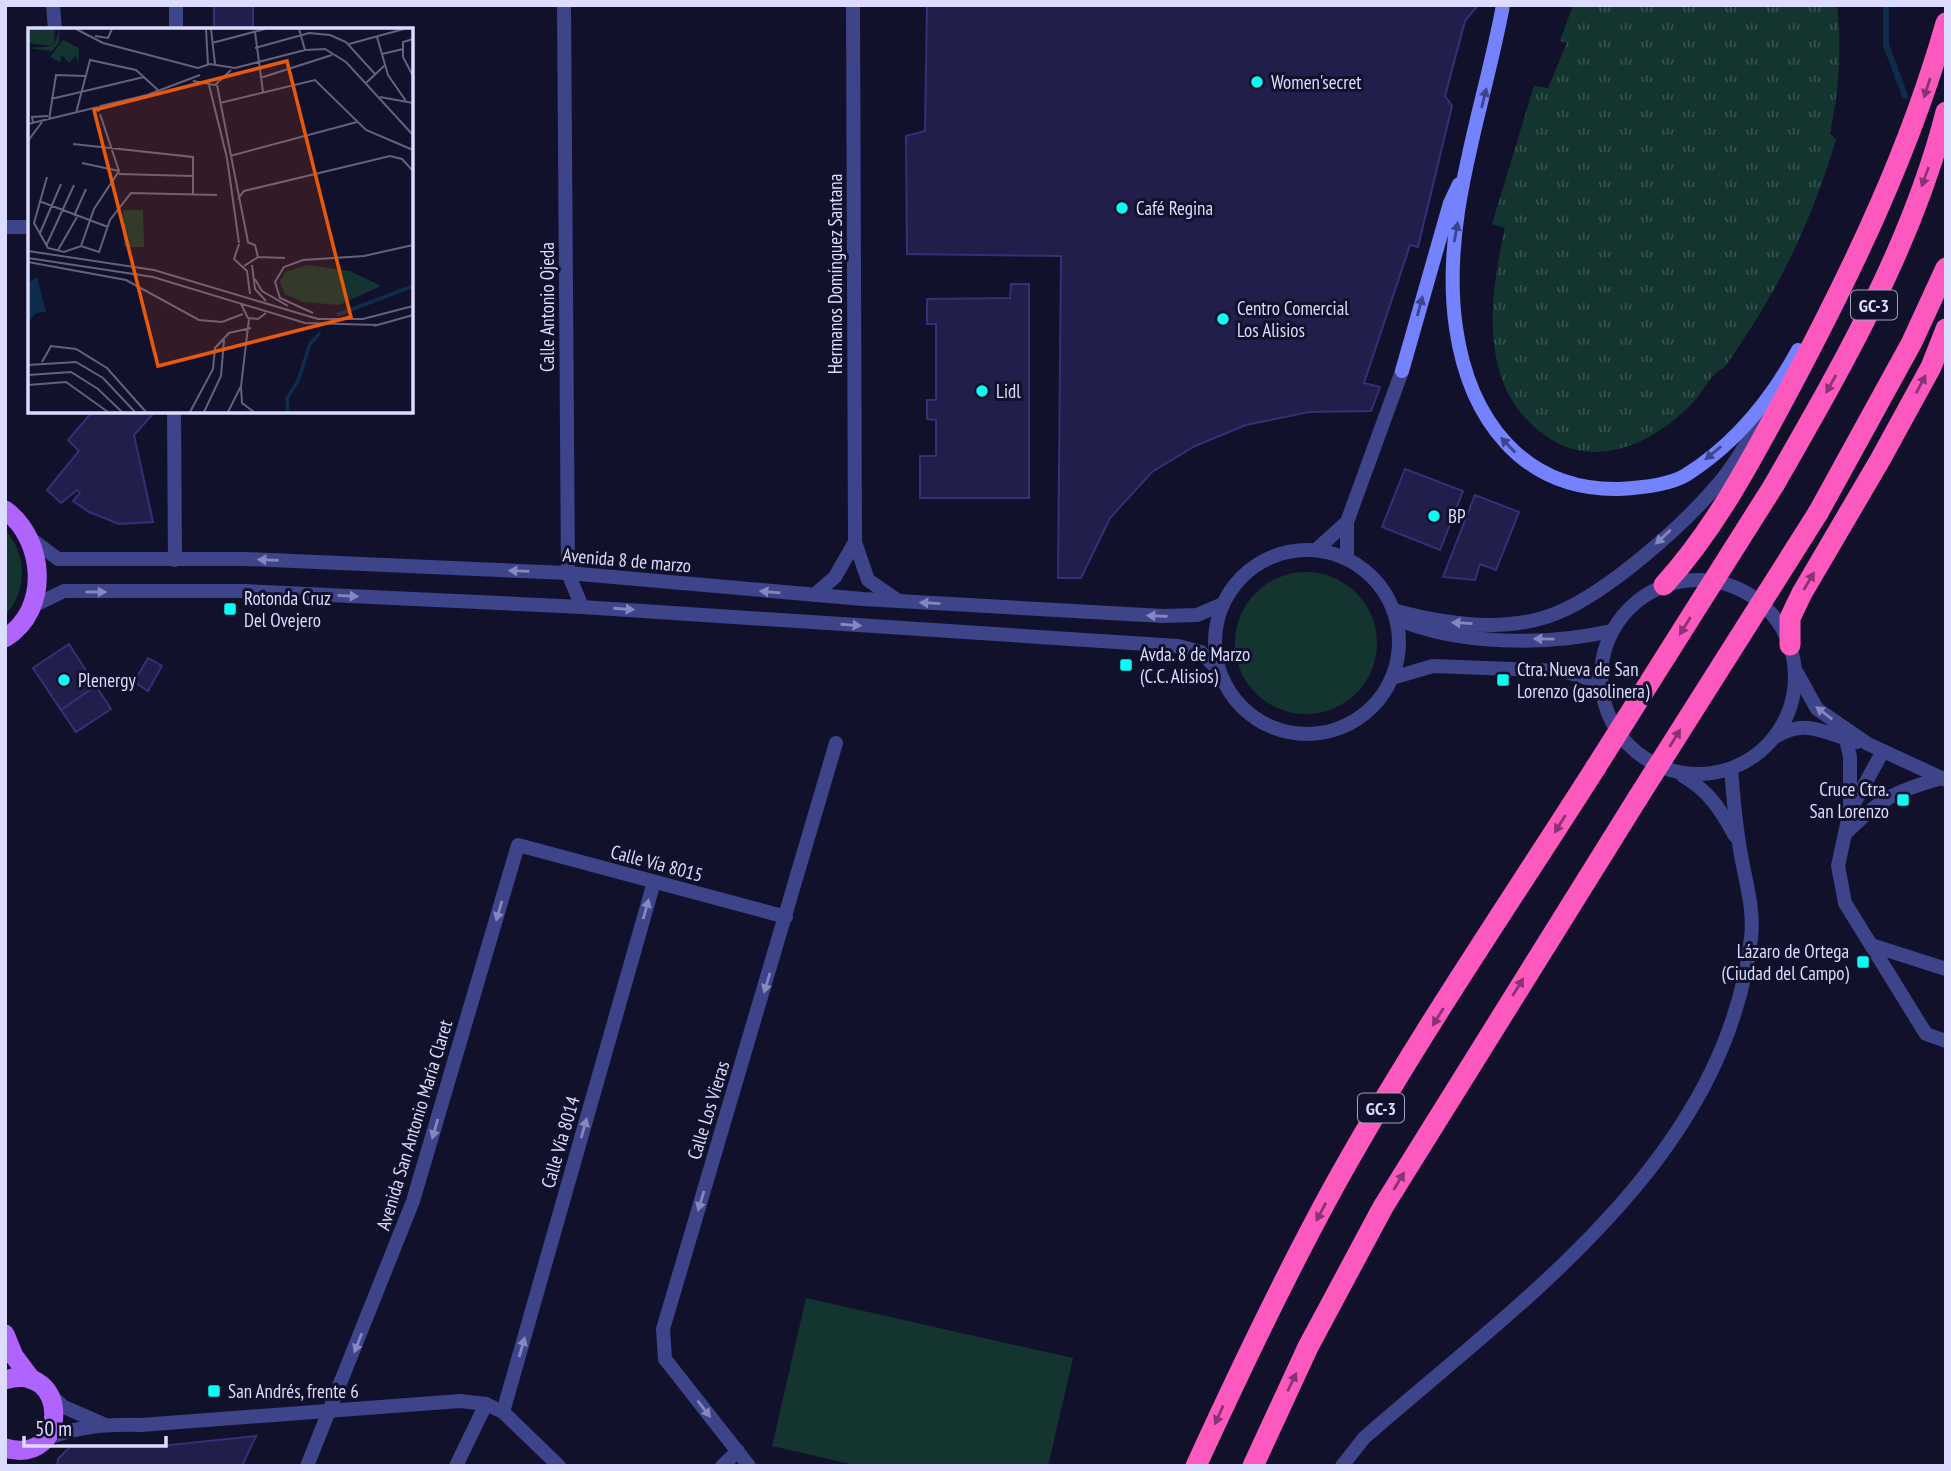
<svg xmlns="http://www.w3.org/2000/svg" width="1951" height="1471" font-family="'PT Sans Narrow',sans-serif">
	<style>
		.green { fill: #14352f }
		.park { fill: url(#park-tufts) }
		.lines { fill: none; stroke-linecap: round; stroke-linejoin: round }
		.stream { stroke: #0e2d4d; stroke-width: 6 }
		.building { fill: #211e4b; stroke: #343077; stroke-width: 2 }
		.minor { stroke: #3d4489; stroke-width: 14 }
		.tertiary { stroke: #3d4489; stroke-width: 14 }
		.secondary { stroke: #7483fd; stroke-width: 14 }
		.primary { stroke: #af64fd; stroke-width: 19 }
		.motorway { stroke: #fd58bd; stroke-width: 21 }
		.motorway-bridge { stroke: #fd58bd; stroke-width: 21 }
		.oneway { fill: #883474 }
		.oneway2 { fill: #3e448a }
		.oneway3 { fill: #8488be }
		.poi-dot { fill: #0afcf3; stroke: #12112b; stroke-width: 2.5 }
		.labels { text-anchor: middle; dominant-baseline: central; stroke-width: 6; stroke-linejoin: round; paint-order: stroke }
		.shield { fill: #12112b; stroke: #9f9fbf; stroke-width: 2 }
		.shield-label { font-size: 18px; font-weight: bold; fill: #dbdcff }
		.poi-label { font-size: 19px; fill: #dbdcff; stroke: #12112b; text-anchor: start }
		.street-label { font-size: 19px; fill: #dbdcff; stroke: #12112b }
		.inset-river { fill: none; stroke: #0e2d4d; stroke-width: 3.5 }
		.inset-road { fill: none; stroke: #626280; stroke-width: 2 }
		.view { fill: #e8590c; fill-opacity: 0.15; stroke: #e8590c; stroke-width: 3.5 }
		.inset-edge { fill: none; stroke: #dbdcff; stroke-width: 3.5 }
	</style>
	<defs>
		<pattern id="park-tufts" width="24" height="20" patternUnits="userSpaceOnUse" patternTransform="scale(1.75)"><rect width="24" height="20" fill="#14352f"/><path d="M3 7l-1-3M5 7V3M7 7l1-3M15 17l-1-3M17 17v-4M19 17l1-3" fill="none" stroke="#36524e"/></pattern>
	</defs>
	<rect width="100%" height="100%" fill="#12112b"/>
	<g class="green">
		<path d="M 5,530 C 27,553 28,592 5,615 Z"/>
		<circle cx="1306" cy="643" r="71"/>
		<path d="M 806,1298 L 1073,1358 L 1048,1466 L 859,1466 L 772,1446 Z"/>
	</g>
	<path class="park" d="M 1573,5 L 1837,5 C 1842,49 1839,90 1830,133 L 1836,140 C 1809,228 1777,293 1724,368 C 1710,374 1706,387 1696,399 C 1680,417 1662,431 1641,441 C 1613,454 1581,457 1554,441 C 1477,396 1488,303 1505,228 L 1492,224 L 1534,86 L 1548,88 L 1567,43 L 1560,41 Z"/>
	<g class="lines">
		<path class="stream" d="M 1886,5 L 1886,45 L 1905,96"/>
	</g>
	<g class="building">
		<rect x="214" y="5" width="39" height="25"/>
		<path d="M 927,5 L 1478,5 L 1465,21 L 1445,96 L 1452,106 L 1418,247 L 1410,245 L 1364,383 L 1380,387 L 1371,411 L 1309,412 L 1246,425 L 1195,446 L 1152,472 L 1110,518 L 1081,578 L 1058,578 L 1061,256 L 907,254 L 906,136 L 925,131 Z"/>
		<path d="M 1011,284 L 1029,284 L 1029,498 L 920,498 L 920,456 L 936,456 L 936,420 L 927,419 L 927,400 L 936,400 L 936,324 L 927,324 L 927,299 L 1010,298 Z"/>
		<path d="M 93,411 L 152,411 L 152,415 L 134,435 L 153,522 L 119,524 L 89,512 L 73,501 L 80,493 L 77,490 L 61,503 L 47,490 L 79,451 L 68,440 Z"/>
		<path d="M 1405,469 L 1463,491 L 1440,550 L 1382,527 Z"/>
		<path d="M 1475,495 L 1519,512 L 1496,570 L 1480,564 L 1475,580 L 1443,577 Z"/>
		<path d="M 69,644 L 96,686 L 61,710 L 33,668 Z"/>
		<path d="M 148,658 L 162,666 L 148,691 L 134,682 Z"/>
		<path d="M 96,686 L 111,709 L 76,732 L 61,710 Z"/>
		<path d="M 256,1436 L 242,1466 L 57,1466 L 58,1459 L 72,1445 L 170,1445 Z"/>
	</g>
	<g class="lines">
		<g class="minor">
			<path d="M 53,5 L 55,30"/>
			<path d="M 564,5 L 568,573 L 582,607"/>
			<path d="M 176,30 L 176,5"/>
			<path d="M 5,227 L 30,227"/>
			<path d="M 174,411 L 175,560"/>
			<path d="M 1316,550 L 1347,522"/>
			<path d="M 1347,559 L 1347,522 L 1402,371"/>
			<path d="M 1846,739 L 1850,757 L 1850,810 L 1838,866 L 1845,903 L 1926,1034 L 1946,1041"/>
			<path d="M 1851,809 L 1883,751"/>
			<path d="M 1846,833 C 1880,799 1895,791 1942,778"/>
			<path d="M 1871,945 L 1946,969"/>
			<path d="M 49,1394 L 64,1407 L 103,1424"/>
			<path d="M 503,1412 L 654,882"/>
			<path d="M 46,1439 C 77,1426 108,1424 141,1425 L 460,1401 L 486,1404 L 503,1412 L 559,1466"/>
			<path d="M 307,1466 L 413,1201 L 518,845 L 786,917"/>
			<path d="M 456,1466 L 486,1404"/>
			<path d="M 722,1466 L 738,1451"/>
			<path d="M 749,1466 L 665,1359 L 663,1329 L 836,743"/>
		</g>
		<g class="tertiary">
			<path d="M 853,5 L 855,542 L 868,580 L 897,600"/>
			<path d="M 30,538 L 58,559 L 246,559 L 568,573 L 863,599 L 1163,616 L 1197,615 L 1223,604"/>
			<circle cx="1307" cy="642" r="92"/>
			<circle cx="1698" cy="677" r="97"/>
			<path d="M 814,595 L 835,577 L 855,542"/>
			<path d="M 31,607 L 64,591 L 245,591 L 582,607 L 1178,646 L 1201,652 L 1219,671"/>
			<path d="M 1393,610 C 1444,624 1506,634 1557,613 C 1608,592 1683,526 1719,483 C 1739,459 1754,430 1770,402"/>
			<path d="M 1397,619 C 1459,645 1546,646 1611,631"/>
			<path d="M 1797,673 L 1817,709 L 1868,744 L 1946,780"/>
			<path d="M 1392,678 L 1433,666 L 1563,671 L 1600,682"/>
			<path d="M 1777,736 C 1807,718 1827,734 1857,742"/>
			<path d="M 1683,776 C 1709,791 1721,810 1735,836"/>
			<path d="M 1342,1466 L 1364,1438 C 1520,1301 1724,1162 1751,938 C 1755,907 1743,873 1739,843 C 1735,818 1733,794 1731,769"/>
		</g>
		<g class="secondary">
			<path d="M 1503,5 C 1484,110 1440,220 1456,328 C 1469,418 1522,491 1619,489 C 1639,488 1669,485 1686,475 C 1735,444 1771,400 1798,350"/>
			<path d="M 1402,371 L 1450,203 L 1459,184"/>
		</g>
		<g class="primary">
			<path d="M 5,510 C 45,539 51,610 5,638"/>
			<path d="M 5,1334 L 14,1356 L 32,1380"/>
			<path d="M 5,1380 C 69,1360 71,1467 5,1448"/>
		</g>
		<g class="motorway">
			<path d="M 1774,485 C 1842,366 1912,246 1946,112"/>
			<path d="M 1818,513 L 1912,342 L 1946,268"/>
			<path d="M 1664,585 C 1717,527 1755,453 1792,384 C 1854,267 1910,150 1946,23"/>
			<path d="M 1790,645 L 1790,618 L 1802,593 L 1880,460 L 1931,367 L 1946,329"/>
			<path d="M 1196,1466 C 1239,1372 1283,1280 1332,1190 C 1412,1045 1507,907 1596,767"/>
			<path d="M 1253,1466 L 1308,1347 L 1383,1207 L 1639,796"/>
		</g>
		<g class="motorway-bridge">
			<path d="M 1596,767 L 1774,485"/>
			<path d="M 1639,796 L 1818,513"/>
		</g>
	</g>
	<defs><path id="oneway-solid" d="M-6-.8H1V-3.2L6.5 0L1 3.2V.8H-6Z" transform="scale(1.75)"/></defs>
	<g class="oneway">
		<use href="#oneway-solid" transform="translate(1927 88) rotate(108)"/>
		<use href="#oneway-solid" transform="translate(1925 177) rotate(110)"/>
		<use href="#oneway-solid" transform="translate(1831 384) rotate(119)"/>
		<use href="#oneway-solid" transform="translate(1921 384) rotate(-62)"/>
		<use href="#oneway-solid" transform="translate(1809 581) rotate(-59)"/>
		<use href="#oneway-solid" transform="translate(1685 626) rotate(122)"/>
		<use href="#oneway-solid" transform="translate(1675 738) rotate(-58)"/>
		<use href="#oneway-solid" transform="translate(1560 824) rotate(122)"/>
		<use href="#oneway-solid" transform="translate(1518 987) rotate(-58)"/>
		<use href="#oneway-solid" transform="translate(1438 1017) rotate(122)"/>
		<use href="#oneway-solid" transform="translate(1399 1181) rotate(-59)"/>
		<use href="#oneway-solid" transform="translate(1321 1212) rotate(118)"/>
		<use href="#oneway-solid" transform="translate(1292 1382) rotate(-65)"/>
		<use href="#oneway-solid" transform="translate(1219 1415) rotate(114)"/>
	</g>
	<g class="oneway2">
		<use href="#oneway-solid" transform="translate(1484 98) rotate(-76)"/>
		<use href="#oneway-solid" transform="translate(1456 232) rotate(-80)"/>
		<use href="#oneway-solid" transform="translate(1420 306) rotate(-75)"/>
		<use href="#oneway-solid" transform="translate(1508 445) rotate(-134)"/>
		<use href="#oneway-solid" transform="translate(1713 453) rotate(141)"/>
	</g>
	<g class="oneway3">
		<use href="#oneway-solid" transform="translate(1663 537) rotate(137)"/>
		<use href="#oneway-solid" transform="translate(268 560) rotate(-178)"/>
		<use href="#oneway-solid" transform="translate(519 571) rotate(-178)"/>
		<use href="#oneway-solid" transform="translate(96 592)"/>
		<use href="#oneway-solid" transform="translate(770 592) rotate(-175)"/>
		<use href="#oneway-solid" transform="translate(348 596) rotate(3)"/>
		<use href="#oneway-solid" transform="translate(930 603) rotate(-177)"/>
		<use href="#oneway-solid" transform="translate(624 609) rotate(4)"/>
		<use href="#oneway-solid" transform="translate(1157 616) rotate(-178)"/>
		<use href="#oneway-solid" transform="translate(1462 623) rotate(-177)"/>
		<use href="#oneway-solid" transform="translate(851 625) rotate(4)"/>
		<use href="#oneway-solid" transform="translate(1544 639) rotate(-179)"/>
		<use href="#oneway-solid" transform="translate(1824 713) rotate(-142)"/>
		<use href="#oneway-solid" transform="translate(646 909) rotate(-74)"/>
		<use href="#oneway-solid" transform="translate(499 911) rotate(106)"/>
		<use href="#oneway-solid" transform="translate(767 983) rotate(107)"/>
		<use href="#oneway-solid" transform="translate(584 1128) rotate(-74)"/>
		<use href="#oneway-solid" transform="translate(435 1129) rotate(106)"/>
		<use href="#oneway-solid" transform="translate(701 1201) rotate(107)"/>
		<use href="#oneway-solid" transform="translate(358 1343) rotate(111)"/>
		<use href="#oneway-solid" transform="translate(522 1347) rotate(-74)"/>
		<use href="#oneway-solid" transform="translate(704 1409) rotate(52)"/>
	</g>
	<g class="poi-dot">
		<circle cx="1257" cy="82" r="7"/>
		<circle cx="1122" cy="208" r="7"/>
		<circle cx="1223" cy="319" r="7"/>
		<circle cx="982" cy="391" r="7"/>
		<circle cx="1434" cy="516" r="7"/>
		<rect x="223" y="602" width="14" height="14" rx="3.5"/>
		<rect x="1119" y="658" width="14" height="14" rx="3.5"/>
		<circle cx="64" cy="680" r="7"/>
		<rect x="1496" y="673" width="14" height="14" rx="3.5"/>
		<rect x="1896" y="793" width="14" height="14" rx="3.5"/>
		<rect x="1856" y="955" width="14" height="14" rx="3.5"/>
		<rect x="207" y="1384" width="14" height="14" rx="3.5"/>
	</g>
	<g class="labels">
		<g class="shield">
			<rect x="1851" y="290.5" width="46" height="29" rx="5"/>
			<rect x="1358" y="1093.5" width="46" height="29" rx="5"/>
		</g>
		<g class="shield-label">
			<text x="1874" y="305">GC-3</text>
			<text x="1381" y="1108">GC-3</text>
		</g>
		<g class="poi-label">
			<text x="1271" y="82">Women'secret</text>
			<text x="1136" y="208">Café Regina</text>
			<text x="1237" y="308">Centro Comercial<tspan x="1237" dy="22">Los Alisios</tspan></text>
			<text x="996" y="391">Lidl</text>
			<text x="1448" y="516">BP</text>
			<text x="244" y="598">Rotonda Cruz<tspan x="244" dy="22">Del Ovejero</tspan></text>
			<text x="1140" y="654">Avda. 8 de Marzo<tspan x="1140" dy="22">(C.C. Alisios)</tspan></text>
			<text x="1517" y="669">Ctra. Nueva de San<tspan x="1517" dy="22">Lorenzo (gasolinera)</tspan></text>
			<text x="78" y="680">Plenergy</text>
			<text x="1889" y="789" text-anchor="end">Cruce Ctra.<tspan x="1889" dy="22">San Lorenzo</tspan></text>
			<text x="1849" y="951" text-anchor="end">Lázaro de Ortega<tspan x="1849" dy="22">(Ciudad del Campo)</tspan></text>
			<text x="228" y="1391">San Andrés, frente 6</text>
		</g>
		<g class="street-label">
			<text transform="translate(835 274) rotate(-90)">Hermanos Domínguez Santana</text>
			<text transform="translate(547 307) rotate(-90)">Calle Antonio Ojeda</text>
			<text transform="translate(627 560) rotate(5)">Avenida 8 de marzo</text>
			<text transform="translate(657 863) rotate(15)">Calle Vía 8015</text>
			<text transform="translate(708 1110) rotate(-73)">Calle Los Vieras</text>
			<text transform="translate(414 1125) rotate(-73)">Avenida San Antonio María Claret</text>
			<text transform="translate(560 1142) rotate(-74)">Calle Vía 8014</text>
		</g>
	</g>
	<g transform="translate(28 28)">
		<rect width="385" height="385" fill="#12112b"/>
		<path d="M 0,1 L 27,1 L 26,17 L 32,1 L 31,15 L 24,23 L 0,20 L 25,18 L 0,15 ZM 35,12 L 51,20 L 50,37 L 48,27 L 41,35 L 34,27 L 32,34 L 22,29 ZM 95,182 L 115,182 L 116,219 L 96,219 Z" fill="#14352f"/>
		<path d="M 279,237 L 322,243 L 353,258 L 311,277 L 275,274 L 257,266 L 252,254 L 257,244 Z" fill="#14352f"/>
		<path d="M 9,249 L 18,284 L 8,285 L 0,294 L 0,255 Z" fill="#0e2d4d"/>
		<path class="inset-river" d="M 309,287 L 385,258M 260,384 L 259,370 L 270,353 L 282,316 L 292,305"/>
		<path class="inset-road" d="M 48,1 L 75,15 L 170,40 L 182,36 L 207,40 L 277,22 L 297,21 L 318,34 L 385,107M 178,1 L 180,37M 183,1 L 187,36M 271,1 L 277,22M 227,4 L 235,64M 67,8 L 80,10 L 84,1M 349,9 L 360,47 L 378,73M 385,11 L 375,14 L 375,29 L 385,48M 184,15 L 237,1M 321,16 L 376,1M 227,20 L 281,5 L 302,7 L 318,14 L 347,46M 354,26 L 375,21M 232,50 L 304,27M 165,53 L 187,57 L 203,42M 338,55 L 356,38M 181,57 L 199,130 L 211,215M 189,57 L 220,214M 352,69 L 385,75M 23,71 L 116,49M 192,75 L 287,52 L 338,102 L 385,122M 70,84 L 72,78 L 119,67 L 172,47M 48,85 L 62,32 L 108,42 L 130,62M 21,92 L 28,47 L 57,48M 5,95 L 4,89 L 20,88M 0,96 L 70,79M 0,113 L 14,94M 45,116 L 165,129 L 165,167M 202,128 L 329,94M 54,135 L 91,143M 91,146 L 165,148M 19,149 L 6,195 L 20,220 L 36,224 L 53,218 L 71,224 L 82,192 L 103,165 L 189,167M 210,171 L 216,163 L 362,128 L 374,131 L 385,143M 11,173 L 80,199M 46,188 L 58,161M 12,205 L 33,156M 211,216 L 206,231 L 219,243 L 222,266M 18,218 L 46,157M 53,218 L 66,181 L 91,143 L 72,86M 30,222 L 49,189M 0,223 L 126,242 L 290,291 L 335,291 L 385,278M 230,229 L 257,230M 0,230 L 125,249 L 277,295 L 350,297M 0,234 L 98,252 L 171,292 L 194,294 L 215,286M 224,237 L 227,261 L 238,273M 216,238 L 230,229 L 227,217 L 219,214M 227,251 L 234,263 L 260,278M 213,276 L 220,290 L 230,291 L 238,285M 285,285 L 252,270 L 247,254 L 256,239 L 275,232 L 336,228 L 385,217M 346,298 L 385,287M 14,334 L 23,318 L 48,321 L 79,340 L 118,384M 0,337 L 48,334 L 75,350 L 107,384M 0,347 L 43,344 L 70,361 L 94,384M 0,357 L 38,354 L 80,384M 213,359 L 214,375 L 226,384M 162,384 L 185,341 L 187,320 L 201,305 L 223,300M 176,384 L 193,348 L 196,312M 200,384 L 213,358 L 221,291"/>
		<path class="view" d="M 259,33 L 323,289 L 130,338 L 66,82 Z"/>
		<rect width="385" height="385" class="inset-edge"/>
	</g>
	<rect width="1951" height="1471" fill="none" stroke="#dbdcff" stroke-width="14"/>
	<path d="M24 1436v10h142v-10" fill="none" stroke="#dbdcff" stroke-width="3.5"/>
	<text x="35" y="1436" font-size="21" fill="#dbdcff" stroke="#12112b" stroke-width="5" paint-order="stroke">50 m</text>
</svg>
